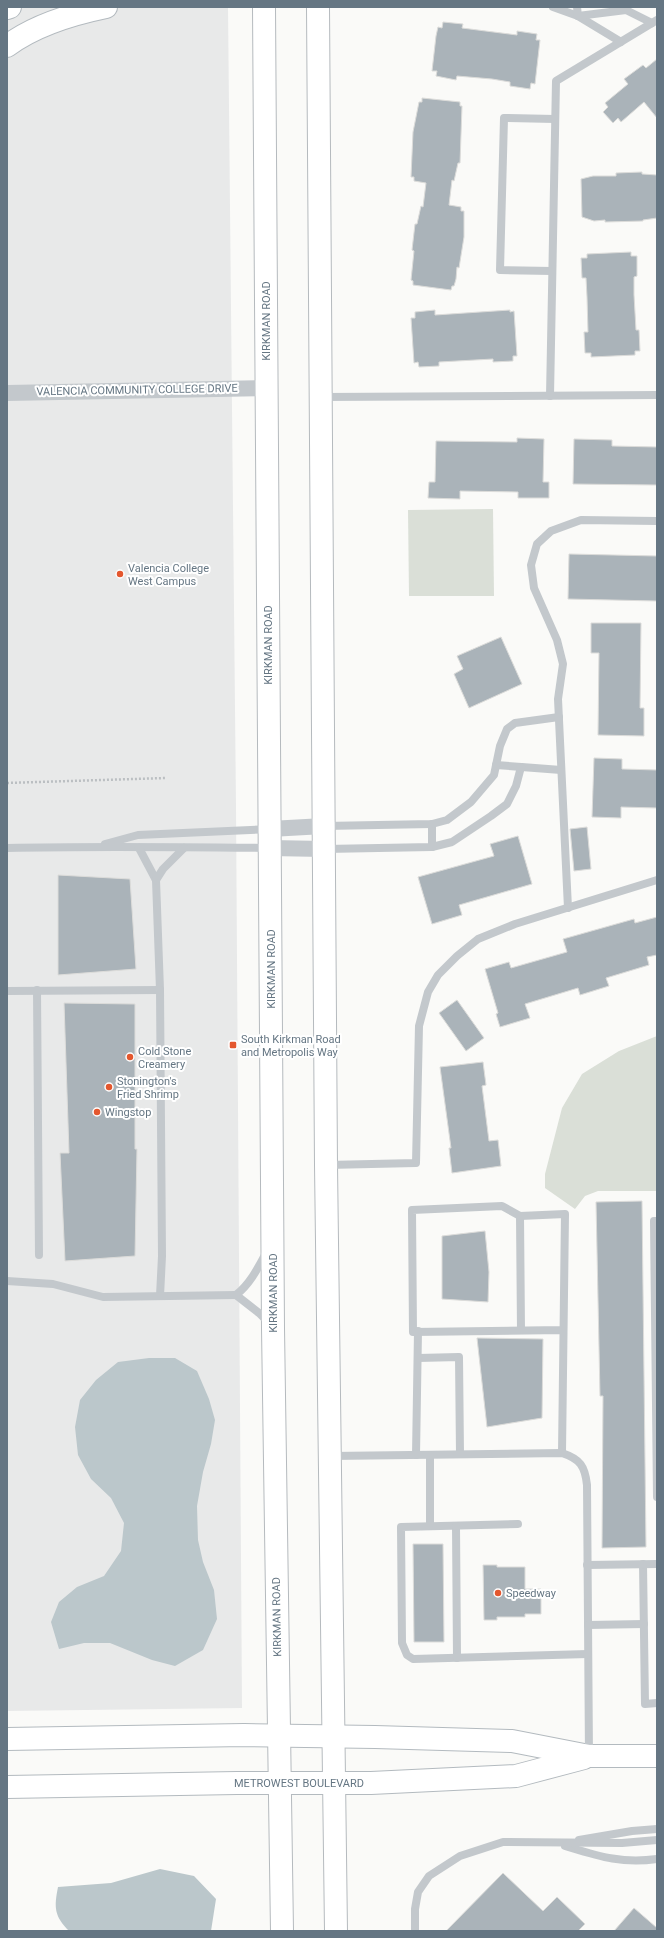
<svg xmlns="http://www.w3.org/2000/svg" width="664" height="1938" font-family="Roboto,sans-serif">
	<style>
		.built { fill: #e8e9e9 }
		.green { fill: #dadfd7 }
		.water { fill: #bbc7cb }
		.building { fill: #aab3b9; stroke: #dcdcda }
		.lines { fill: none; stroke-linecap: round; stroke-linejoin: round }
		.secondary-casing { stroke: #b3babf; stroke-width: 24 }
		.primary-casing { stroke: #b5babe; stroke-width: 24 }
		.path { stroke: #bbbfc2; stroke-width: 2.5; stroke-dasharray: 2 2; stroke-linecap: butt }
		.lane { stroke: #c3c8cc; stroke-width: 8 }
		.street { stroke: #c3c8cc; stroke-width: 16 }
		.secondary { stroke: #fff; stroke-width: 22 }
		.primary { stroke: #fff; stroke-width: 22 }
		.poi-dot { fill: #e4572e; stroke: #fff; stroke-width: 1.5 }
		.labels { text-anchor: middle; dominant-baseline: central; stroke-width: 4; stroke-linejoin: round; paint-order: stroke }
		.street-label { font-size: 11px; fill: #657683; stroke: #fff }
		.poi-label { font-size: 11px; fill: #657683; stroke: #fff; text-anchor: start }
	</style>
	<rect width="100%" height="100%" fill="#fafaf8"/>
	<path class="built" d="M 7,7 L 228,7 L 236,807 L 242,1708 L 7,1711 Z"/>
	<g class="green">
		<path d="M 493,509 L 494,596 L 409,596 L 408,510 Z"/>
		<path d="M 657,1036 L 657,1191 L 598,1191 L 585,1196 L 575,1209 L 545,1188 L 545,1174 L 562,1108 L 582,1074 L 619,1051 Z"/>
	</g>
	<g class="water">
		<path d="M 149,1358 L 175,1358 L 197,1371 L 209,1399 L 215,1420 L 211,1444 L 203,1472 L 197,1506 L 198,1540 L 203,1562 L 214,1590 L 217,1619 L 203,1650 L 175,1666 L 152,1660 L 110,1643 L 84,1643 L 59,1649 L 51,1622 L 59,1602 L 77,1587 L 104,1576 L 121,1551 L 124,1523 L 111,1498 L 91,1479 L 78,1455 L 75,1427 L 80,1400 L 96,1380 L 118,1362 Z"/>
		<path d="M 160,1869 L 194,1876 L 216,1899 L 211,1931 L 69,1931 C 54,1916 54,1907 58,1887 L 111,1883 Z"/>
	</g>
	<g class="building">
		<path d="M 443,22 L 463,24 L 462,28 L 517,35 L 517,31 L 537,34 L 536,40 L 540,40 L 535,84 L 531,83 L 530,89 L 510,86 L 510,82 L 492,79 L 457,76 L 456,80 L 436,76 L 437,71 L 432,71 L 436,36 L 438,27 L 442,28 Z"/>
		<path d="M 657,59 L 657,118 L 644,102 L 621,122 L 618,118 L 613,123 L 603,112 L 608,107 L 605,103 L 628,84 L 624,79 L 643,65 L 646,68 Z"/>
		<path d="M 422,98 L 460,102 L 460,106 L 462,106 L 460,163 L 458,163 L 454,181 L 452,180 L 449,205 L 461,207 L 461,211 L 464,211 L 464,237 L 459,268 L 457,267 L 456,279 L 454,286 L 452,286 L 451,290 L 413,285 L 413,281 L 411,280 L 414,251 L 412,250 L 415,224 L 417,224 L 421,206 L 423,207 L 426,183 L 414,181 L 414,177 L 411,177 L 413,132 L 419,102 L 422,102 Z"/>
		<path d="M 642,172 L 642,174 L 657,175 L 657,218 L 643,220 L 643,221 L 605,222 L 605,220 L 594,221 L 582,217 L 581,179 L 593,176 L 616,176 L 616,173 Z"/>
		<path d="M 631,252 L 631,256 L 637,256 L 637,276 L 634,277 L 634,295 L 636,330 L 639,330 L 640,351 L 635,351 L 635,355 L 591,357 L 591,353 L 585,353 L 584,332 L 588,332 L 587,297 L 586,278 L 582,278 L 581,258 L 587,258 L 587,254 Z"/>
		<path d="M 435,310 L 435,315 L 510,310 L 510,312 L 514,311 L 517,356 L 513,356 L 513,361 L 493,362 L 493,359 L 439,362 L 439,366 L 419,367 L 418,362 L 414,363 L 411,318 L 415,318 L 415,312 Z"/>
		<path d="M 517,438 L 544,439 L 543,482 L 549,482 L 549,498 L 518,498 L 518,492 L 460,491 L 460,499 L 428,498 L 429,482 L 435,482 L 436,441 L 517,442 Z"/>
		<path d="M 574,439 L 612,440 L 612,446 L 657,447 L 657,485 L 573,484 Z"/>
		<path d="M 569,554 L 657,556 L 657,601 L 568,599 Z"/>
		<path d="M 591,623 L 641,623 L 640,708 L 644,708 L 644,736 L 598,735 L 599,653 L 591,653 Z"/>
		<path d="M 501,637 L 522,684 L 469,708 L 454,674 L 463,669 L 457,656 Z"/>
		<path d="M 594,758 L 622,759 L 622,769 L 657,770 L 657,808 L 621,807 L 621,818 L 592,817 Z"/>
		<path d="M 587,827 L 591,869 L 574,871 L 570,829 Z"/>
		<path d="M 518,836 L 532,884 L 459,905 L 462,915 L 432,924 L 418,877 L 494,856 L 490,844 Z"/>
		<path d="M 58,875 L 130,879 L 136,969 L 58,975 Z"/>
		<path d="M 657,917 L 657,955 L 647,957 L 649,965 L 606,978 L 609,986 L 580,995 L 578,988 L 525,1004 L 530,1018 L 500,1027 L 496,1014 L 498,1013 L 485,969 L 509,962 L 511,968 L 567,952 L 563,939 L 634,919 L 635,923 Z"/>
		<path d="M 457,1000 L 484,1038 L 466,1051 L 439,1013 Z"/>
		<path d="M 64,1003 L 135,1004 L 135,1149 L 137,1149 L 135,1256 L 65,1261 L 60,1153 L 69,1153 Z"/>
		<path d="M 483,1062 L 486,1085 L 482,1086 L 489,1141 L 498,1140 L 501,1166 L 452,1173 L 449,1148 L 451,1148 L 440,1067 Z"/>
		<path d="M 642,1201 L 646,1547 L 602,1548 L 603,1396 L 600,1396 L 596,1202 Z"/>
		<path d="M 485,1231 L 489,1272 L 488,1302 L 442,1299 L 442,1236 Z"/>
		<path d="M 477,1338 L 543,1339 L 542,1418 L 487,1427 Z"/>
		<path d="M 413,1544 L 443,1544 L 444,1642 L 414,1642 Z"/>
		<path d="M 483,1565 L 497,1565 L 497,1567 L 525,1567 L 525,1589 L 541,1589 L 541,1614 L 525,1614 L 525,1617 L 497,1617 L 497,1620 L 484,1620 Z"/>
		<path d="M 503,1873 L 543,1911 L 557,1897 L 585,1924 L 578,1931 L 446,1931 Z"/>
		<path d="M 634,1908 L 657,1928 L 657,1931 L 614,1931 Z"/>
	</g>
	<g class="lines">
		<defs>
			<g id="secondary">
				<path d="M 7,8 L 10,7"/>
				<path d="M 7,46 C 35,25 72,14 106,7"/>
				<path d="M 7,1739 L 244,1735 L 375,1737 L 512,1741 L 589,1756 L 657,1756"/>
				<path d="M 7,1787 L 237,1783 L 371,1783 L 516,1776 L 584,1758"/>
			</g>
			<g id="primary">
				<path d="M 264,7 L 273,1328 L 282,1931"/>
				<path d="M 318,7 L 326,1165 L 336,1931"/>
			</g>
		</defs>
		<use href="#secondary" class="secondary-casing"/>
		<use href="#primary" class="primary-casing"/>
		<path class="path" d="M 7,783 L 166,778"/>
		<g class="lane">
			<path d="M 553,7 L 578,16 L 621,42"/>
			<path d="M 577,7 L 578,16 L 626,10 L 652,23"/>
			<path d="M 552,271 L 500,270 L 504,118 L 555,119"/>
			<path d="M 550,396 L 556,81 L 657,20"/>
			<path d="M 322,397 L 657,395"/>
			<path d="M 496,765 L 561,770"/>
			<path d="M 432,824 L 432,847"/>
			<path d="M 324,826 L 432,824 L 447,820 L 471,802 L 494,775 L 500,746 L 507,729 L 515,723 L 559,717"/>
			<path d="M 105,844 L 138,835 L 270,829"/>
			<path d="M 7,848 C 94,846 181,847 268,848"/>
			<path d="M 139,848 L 156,880 L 160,990 L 162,1256 L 160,1296"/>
			<path d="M 325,849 L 432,847 L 452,842 L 491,816 L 507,804 L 516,786 L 521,767"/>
			<path d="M 156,880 L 163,869 L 184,848"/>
			<path d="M 568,908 L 558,699 L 563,664 L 557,640 L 534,588 L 531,565 L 537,544 L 551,531 L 581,520 L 657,521"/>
			<path d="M 37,990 L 39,1255"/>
			<path d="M 7,991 L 160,990"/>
			<path d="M 327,1165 L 416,1163 L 419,1026 L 428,992 L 438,975 L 457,956 L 478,939 L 515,924 L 657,880"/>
			<path d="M 520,1216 L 521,1330"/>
			<path d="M 657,1221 L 654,1221 L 657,1497"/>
			<path d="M 266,1253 C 258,1268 250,1284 236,1295 L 259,1313 L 269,1323"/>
			<path d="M 7,1281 L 53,1284 L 103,1297 L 236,1295"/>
			<path d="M 418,1358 L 459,1357 L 460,1454"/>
			<path d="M 562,1453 L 565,1214 L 520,1216 L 502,1206 L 412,1210 L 413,1332 L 563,1330"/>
			<path d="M 416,1455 L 418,1331"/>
			<path d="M 331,1456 L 562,1453 C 580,1459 585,1466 587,1485 L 589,1756"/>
			<path d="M 518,1524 L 401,1527 L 402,1643 L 407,1655 L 413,1659 L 588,1654"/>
			<path d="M 430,1526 L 430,1455"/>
			<path d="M 456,1526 L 457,1658"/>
			<path d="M 643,1564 L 645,1704 L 657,1703"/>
			<path d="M 587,1565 L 657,1564"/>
			<path d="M 588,1625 L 644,1624"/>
			<path d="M 579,1840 L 632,1831 L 657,1829"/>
			<path d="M 565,1846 C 598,1856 621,1864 657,1859"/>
			<path d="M 415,1931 L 415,1909 L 418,1892 L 429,1876 L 460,1856 L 503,1842 L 622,1843 L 657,1840"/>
		</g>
		<g class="street">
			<path d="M 7,393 L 266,388"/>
			<path d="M 270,829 L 324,826"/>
			<path d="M 270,848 L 324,849"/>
		</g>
		<use href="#secondary" class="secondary"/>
		<use href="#primary" class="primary"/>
	</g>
	<g class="poi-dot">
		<circle cx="120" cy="574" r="4"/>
		<rect x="229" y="1041" width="8" height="8" rx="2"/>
		<circle cx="130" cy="1057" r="4"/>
		<circle cx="109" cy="1087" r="4"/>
		<circle cx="97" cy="1112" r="4"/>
		<circle cx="498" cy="1593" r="4"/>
	</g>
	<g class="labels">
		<g class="street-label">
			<text transform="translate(266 321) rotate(-90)">KIRKMAN ROAD</text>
			<text transform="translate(137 390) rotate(-1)">VALENCIA COMMUNITY COLLEGE DRIVE</text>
			<text transform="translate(268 645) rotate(-90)">KIRKMAN ROAD</text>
			<text transform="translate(271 969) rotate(-90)">KIRKMAN ROAD</text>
			<text transform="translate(273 1293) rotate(-90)">KIRKMAN ROAD</text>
			<text transform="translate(277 1617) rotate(-91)">KIRKMAN ROAD</text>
			<text x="299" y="1783">METROWEST BOULEVARD</text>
		</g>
		<g class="poi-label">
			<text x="128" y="568">Valencia College<tspan x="128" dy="13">West Campus</tspan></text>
			<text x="241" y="1039">South Kirkman Road<tspan x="241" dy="13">and Metropolis Way</tspan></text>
			<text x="138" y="1051">Cold Stone<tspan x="138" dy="13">Creamery</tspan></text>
			<text x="117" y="1081">Stonington's<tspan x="117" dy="13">Fried Shrimp</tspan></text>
			<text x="105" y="1112">Wingstop</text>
			<text x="506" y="1593">Speedway</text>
		</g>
	</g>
	<rect width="664" height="1938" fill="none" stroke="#657683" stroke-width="16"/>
</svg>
